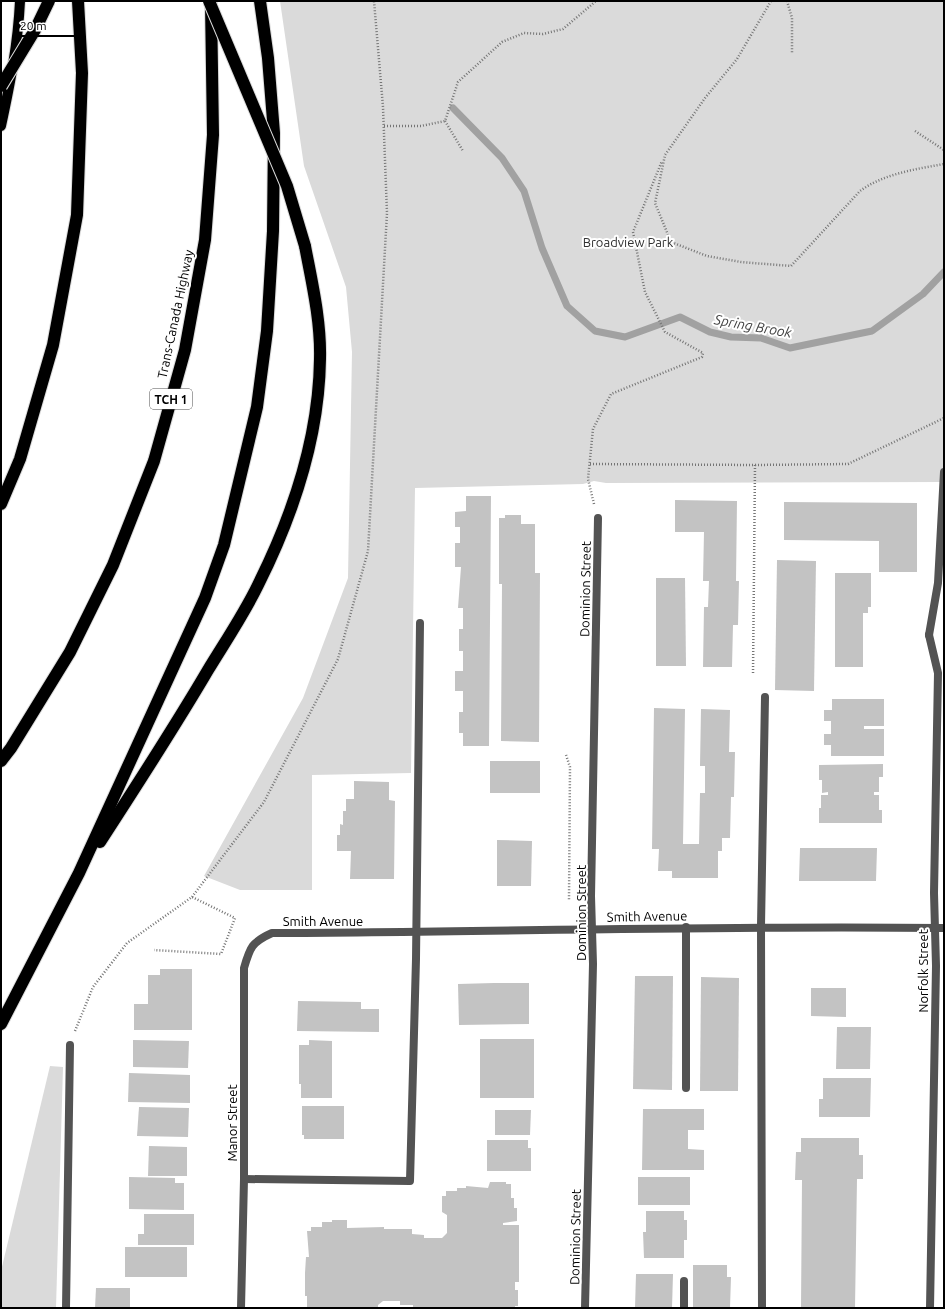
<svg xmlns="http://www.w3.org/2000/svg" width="945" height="1309" font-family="Ubuntu,sans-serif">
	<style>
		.green { fill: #dadada }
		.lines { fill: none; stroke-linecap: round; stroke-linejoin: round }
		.stream { stroke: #a1a1a1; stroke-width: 7 }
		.building { fill: #c3c3c3 }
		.primary-casing { stroke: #dbdbdb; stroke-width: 12 }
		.highway-casing { stroke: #dbdbdb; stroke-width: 14 }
		.path { stroke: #757575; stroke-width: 2.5; stroke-dasharray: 1 2; stroke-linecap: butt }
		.lane { stroke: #535353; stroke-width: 8 }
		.street { stroke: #535353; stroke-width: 8 }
		.primary { stroke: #000; stroke-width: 10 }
		.highway { stroke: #000; stroke-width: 12 }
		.highway-bridge-casing { stroke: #dbdbdb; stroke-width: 14; stroke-linecap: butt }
		.highway-bridge { stroke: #000; stroke-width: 12 }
		.labels { text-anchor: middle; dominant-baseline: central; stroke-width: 4; stroke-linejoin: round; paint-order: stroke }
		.shield { fill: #fff; stroke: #4c4c4c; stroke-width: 1 }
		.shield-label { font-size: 12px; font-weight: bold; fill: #000 }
		.park-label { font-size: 13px; fill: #313131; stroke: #fff }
		.street-label { font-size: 13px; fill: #000; stroke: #fff }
		.water-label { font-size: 14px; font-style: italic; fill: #424242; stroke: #fff }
	</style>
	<rect width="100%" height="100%" fill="#fff"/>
	<g class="green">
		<path d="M 280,1 L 944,1 L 944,482 L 606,483 L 594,481 L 583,484 L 415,488 L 411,773 L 312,775 L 312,890 L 240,890 L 204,876 L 303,698 L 348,578 L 352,352 L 346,287 L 304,166 Z"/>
		<path d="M 50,1066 L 63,1067 L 56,1308 L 1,1308 L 1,1271 Z"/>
	</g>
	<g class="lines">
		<path class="stream" d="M 453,108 L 502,158 L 524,191 L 542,248 L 567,306 L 595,331 L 625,337 L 680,317 L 710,332 L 731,337 L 761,338 L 790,348 L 872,331 L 923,294 L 944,272"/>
	</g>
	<g class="building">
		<path d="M 466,496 L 491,496 L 489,746 L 463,746 L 463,733 L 459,733 L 459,712 L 463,712 L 463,691 L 455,691 L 455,671 L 463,671 L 463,651 L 459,651 L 459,629 L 463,629 L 463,608 L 458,608 L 461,567 L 455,567 L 455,543 L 460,543 L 460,527 L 455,527 L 455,512 L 466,511 Z"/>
		<path d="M 675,500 L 737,501 L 736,581 L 739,581 L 738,625 L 733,625 L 732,667 L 703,667 L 704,607 L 708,607 L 709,581 L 703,581 L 704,532 L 675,532 Z"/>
		<path d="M 784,502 L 917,503 L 917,572 L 879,572 L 879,541 L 784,540 Z"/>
		<path d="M 505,515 L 521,515 L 521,524 L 535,524 L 535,573 L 540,573 L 539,742 L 501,741 L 502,584 L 499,584 L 499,518 L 505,518 Z"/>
		<path d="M 777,560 L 816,561 L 814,691 L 775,690 Z"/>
		<path d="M 835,573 L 871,573 L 871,607 L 868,607 L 868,613 L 863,613 L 863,667 L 835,667 Z"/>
		<path d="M 656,578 L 685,578 L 686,666 L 656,666 Z"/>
		<path d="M 832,699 L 884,699 L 884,726 L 864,726 L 864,729 L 884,729 L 884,756 L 831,756 L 831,745 L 824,745 L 824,734 L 831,734 L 831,721 L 824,721 L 824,710 L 832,710 Z"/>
		<path d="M 654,708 L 685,709 L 683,844 L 699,844 L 700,793 L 705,793 L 705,766 L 700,766 L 701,709 L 730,710 L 729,752 L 735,752 L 734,797 L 731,797 L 730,838 L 722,838 L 722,851 L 718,851 L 718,878 L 672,878 L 672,871 L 658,871 L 659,849 L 652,849 Z"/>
		<rect x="490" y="761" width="50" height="32"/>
		<path d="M 883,764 L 883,777 L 879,777 L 879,792 L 874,792 L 874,795 L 879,795 L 879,810 L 882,810 L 882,823 L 819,823 L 819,808 L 821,808 L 821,795 L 828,795 L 828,792 L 822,793 L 822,780 L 819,780 L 819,765 Z"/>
		<path d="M 354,781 L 389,782 L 389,800 L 395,801 L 394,879 L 350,879 L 351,851 L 337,851 L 337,835 L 340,835 L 340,824 L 343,825 L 343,811 L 346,811 L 346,799 L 354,799 Z"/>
		<path d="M 497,840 L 532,841 L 531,886 L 497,886 Z"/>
		<path d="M 800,848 L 877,848 L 876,881 L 799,881 Z"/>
		<path d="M 160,969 L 192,969 L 192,1030 L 134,1030 L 134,1004 L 148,1004 L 148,975 L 160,975 Z"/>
		<path d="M 635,976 L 673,976 L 672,1090 L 633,1089 Z"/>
		<path d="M 701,977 L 739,978 L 738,1091 L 700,1091 Z"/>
		<path d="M 494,983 L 529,983 L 529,1024 L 459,1025 L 458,984 Z"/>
		<path d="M 811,988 L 846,988 L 846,1017 L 811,1016 Z"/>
		<path d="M 298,1001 L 361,1002 L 361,1009 L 379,1009 L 379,1032 L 297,1031 Z"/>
		<path d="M 837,1027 L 871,1027 L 870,1069 L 836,1069 Z"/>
		<rect x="480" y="1039" width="54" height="59"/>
		<path d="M 133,1040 L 189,1041 L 188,1068 L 133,1067 Z"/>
		<path d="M 309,1040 L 332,1041 L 332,1098 L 301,1098 L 301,1084 L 299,1084 L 299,1045 L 309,1045 Z"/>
		<path d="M 129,1073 L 190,1075 L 190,1103 L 128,1102 Z"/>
		<path d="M 823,1078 L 871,1078 L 870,1117 L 819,1117 L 819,1099 L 823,1099 Z"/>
		<path d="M 302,1106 L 344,1106 L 344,1139 L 304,1139 L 304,1135 L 302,1135 Z"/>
		<path d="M 139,1107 L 189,1108 L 188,1137 L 137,1136 Z"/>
		<path d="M 643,1109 L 704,1109 L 704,1130 L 688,1130 L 688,1149 L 704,1150 L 704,1170 L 642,1170 Z"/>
		<path d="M 495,1110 L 531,1110 L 530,1135 L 495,1135 Z"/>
		<path d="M 801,1138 L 859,1138 L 859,1155 L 863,1155 L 863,1179 L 857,1179 L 855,1308 L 801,1308 L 802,1180 L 795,1180 L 796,1152 L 801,1152 Z"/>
		<path d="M 487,1140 L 528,1140 L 528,1148 L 531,1148 L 531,1171 L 487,1171 Z"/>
		<path d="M 149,1146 L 187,1147 L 187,1176 L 148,1176 Z"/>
		<path d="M 129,1177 L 175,1178 L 175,1183 L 184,1183 L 184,1210 L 129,1209 Z"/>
		<rect x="638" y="1177" width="52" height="28"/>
		<path d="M 490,1182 L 506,1182 L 506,1184 L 511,1184 L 511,1198 L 514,1198 L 514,1208 L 517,1208 L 517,1221 L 503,1223 L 503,1225 L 519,1225 L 519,1282 L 515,1282 L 515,1290 L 518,1290 L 518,1306 L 515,1306 L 515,1308 L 413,1308 L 413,1305 L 400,1305 L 400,1301 L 383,1301 L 378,1305 L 378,1308 L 307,1308 L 307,1296 L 305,1296 L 305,1273 L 306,1257 L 309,1257 L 307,1231 L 311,1231 L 311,1227 L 322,1227 L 322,1222 L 332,1222 L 332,1220 L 347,1220 L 347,1228 L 384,1227 L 384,1229 L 412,1229 L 412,1234 L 424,1235 L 424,1238 L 442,1238 L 447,1233 L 447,1215 L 442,1212 L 442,1196 L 446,1196 L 446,1191 L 457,1191 L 457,1188 L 466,1188 L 466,1186 L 488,1188 Z"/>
		<path d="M 646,1211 L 684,1211 L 684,1220 L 687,1220 L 687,1240 L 684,1240 L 684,1258 L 644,1258 L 643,1232 L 646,1232 Z"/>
		<path d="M 144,1214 L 194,1214 L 194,1245 L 138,1245 L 138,1234 L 144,1234 Z"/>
		<rect x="125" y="1247" width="62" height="30"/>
		<path d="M 693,1265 L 727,1265 L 727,1277 L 731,1277 L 730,1308 L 693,1308 Z"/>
		<path d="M 636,1274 L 673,1274 L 672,1308 L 635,1308 Z"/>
		<path d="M 96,1288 L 130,1288 L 130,1308 L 95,1308 Z"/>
	</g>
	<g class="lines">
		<defs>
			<path id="primary" d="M 1,126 C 10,84 18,44 20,1"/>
			<g id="highway">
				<path d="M 1,504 L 20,459 L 53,345 L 77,215 L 82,73 L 78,1"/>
				<path d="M 1,761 L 11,748 L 70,652 L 113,565 L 154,461 L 185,350 L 205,240 L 213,135 L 211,4"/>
				<path d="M 100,842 C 137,785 174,728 208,670 C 225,642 244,614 258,585 C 293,515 319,438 320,359 C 321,321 312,283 305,246"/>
				<path d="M 1,1024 L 79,873 L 205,598 L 224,545 L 257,407 L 267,331 L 273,231 L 274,133 L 268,58 L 260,1"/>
			</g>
		</defs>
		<use href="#primary" class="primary-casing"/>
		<use href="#highway" class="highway-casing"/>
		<g class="path">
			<path d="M 771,1 L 737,59 L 705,98 L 665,155 L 655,203 L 671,242 L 707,256 L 741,262 L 791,266 L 860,191 C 883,174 916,169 944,164"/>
			<path d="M 787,1 L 792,18 L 792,54"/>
			<path d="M 445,121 L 463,151"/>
			<path d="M 384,126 L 421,126 L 445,121 L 458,82 L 502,42 L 524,33 L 543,34 L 563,29 L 596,1"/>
			<path d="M 915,131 L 944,150"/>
			<path d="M 590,464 L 755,465 L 753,675"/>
			<path d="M 755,465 L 848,464 L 944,418"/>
			<path d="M 594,504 L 588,479 L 593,429 L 611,394 L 702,357 L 703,353 L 665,332 L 645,292 L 633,232 L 662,161"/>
			<path d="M 566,755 L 570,767 L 569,900"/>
			<path d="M 192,897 L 264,802 L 338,659 L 368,551 L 387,213 L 383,107 L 374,1"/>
			<path d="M 75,1031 L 93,987 L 127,943 L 192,897 L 235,918 L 221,954 L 154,950"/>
		</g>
		<g class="lane">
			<path d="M 929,635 L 938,583 L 944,472"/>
			<path d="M 244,1179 L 410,1181 L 416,959 L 420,623"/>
			<path d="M 66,1308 L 70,1045"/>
			<path d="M 762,1308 L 761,926 L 765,697"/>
		</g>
		<g class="street">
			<path d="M 929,635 L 938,673 L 934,893 L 936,966 L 930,1308"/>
			<path d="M 686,1088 L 686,927"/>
			<path d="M 241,1308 L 244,1179 L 244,968 C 250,947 252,942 272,933 C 496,932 720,925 944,928"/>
			<path d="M 585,1308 L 593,964 L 591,896 L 598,518"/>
			<path d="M 684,1308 L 684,1281"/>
		</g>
		<use href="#primary" class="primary"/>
		<use href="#highway" class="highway"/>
		<defs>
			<g id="highway-bridge">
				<path d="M 209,1 L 287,186 L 305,246"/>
				<path d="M 1,86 L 35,30 L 49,1"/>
			</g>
		</defs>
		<use href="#highway-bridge" class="highway-bridge-casing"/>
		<use href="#highway-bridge" class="highway-bridge"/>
	</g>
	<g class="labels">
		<rect class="shield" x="150" y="389" width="42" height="20" rx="3"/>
		<g class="shield-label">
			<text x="171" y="399">TCH 1</text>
		</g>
		<g class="park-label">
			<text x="628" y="242">Broadview Park</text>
		</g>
		<g class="street-label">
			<text transform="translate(175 314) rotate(-78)">Trans-Canada Highway</text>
			<text transform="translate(585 589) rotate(-89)">Dominion Street</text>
			<text transform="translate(581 913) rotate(-90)">Dominion Street</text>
			<text transform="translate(647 916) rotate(-1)">Smith Avenue</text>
			<text x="323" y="921">Smith Avenue</text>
			<text transform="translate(923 971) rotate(-90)">Norfolk Street</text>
			<text transform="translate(232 1123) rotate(-90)">Manor Street</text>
			<text transform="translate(575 1237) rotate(-89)">Dominion Street</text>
		</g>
		<g class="water-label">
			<text transform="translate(753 326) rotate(10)">Spring Brook</text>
		</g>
	</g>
	<rect width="945" height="1309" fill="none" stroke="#000000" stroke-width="4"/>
	<path d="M14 30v6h69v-6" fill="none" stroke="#000000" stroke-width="2"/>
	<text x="20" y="30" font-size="12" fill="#000000" stroke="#ffffff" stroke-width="3" paint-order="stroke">20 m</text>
</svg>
